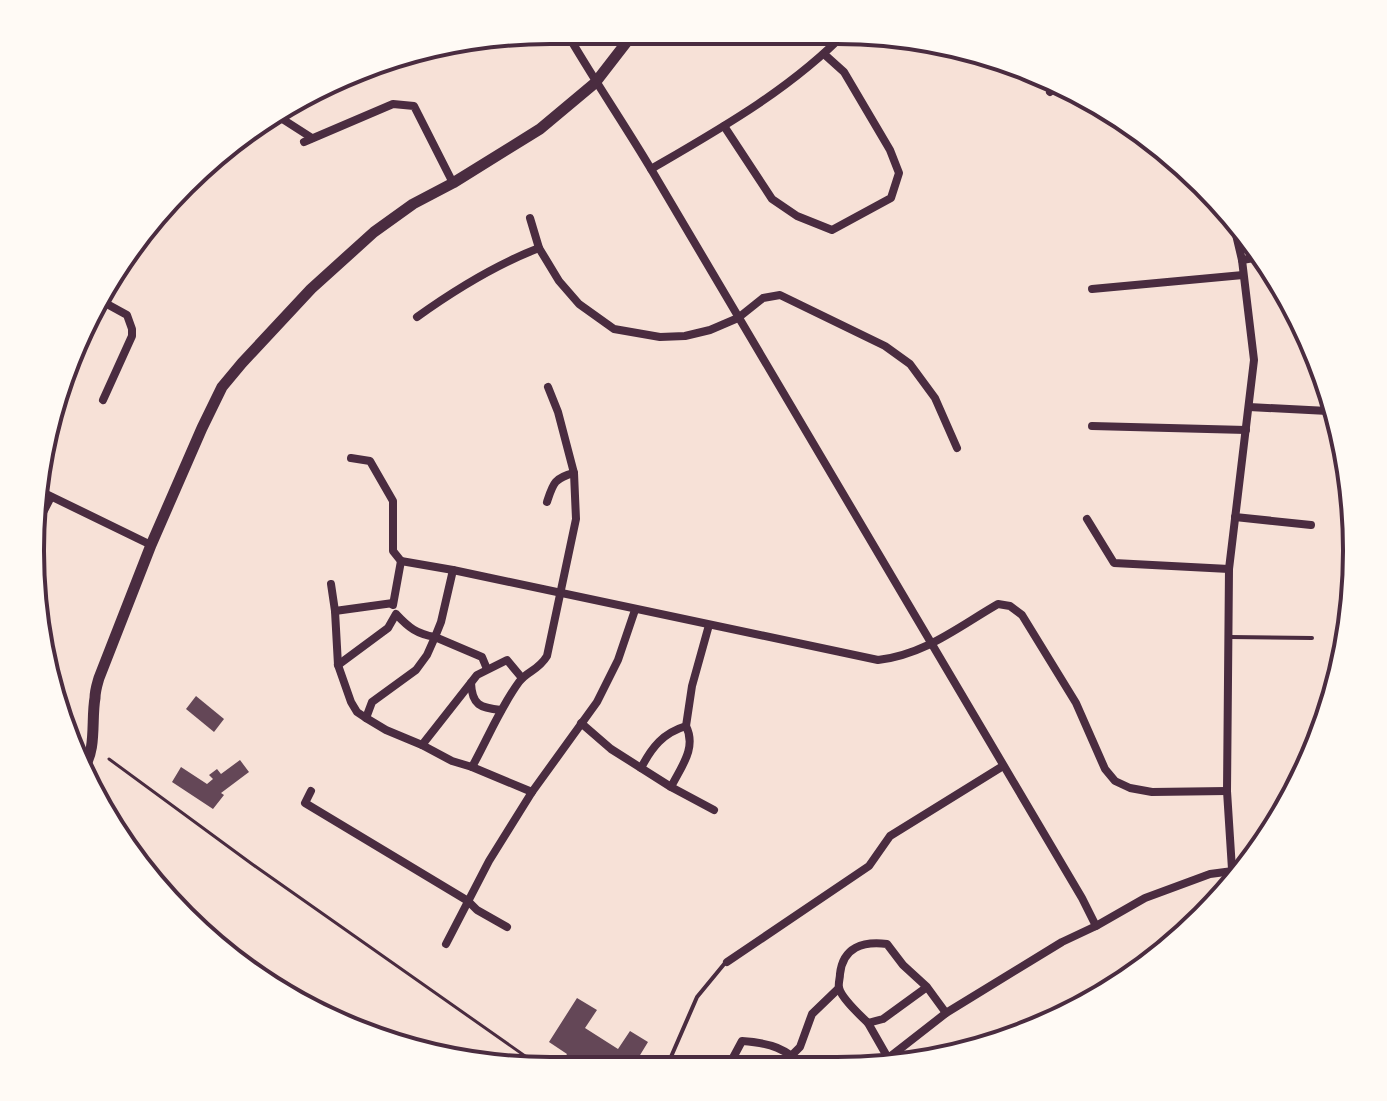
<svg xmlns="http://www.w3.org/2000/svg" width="1387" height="1101" font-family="Merriweather,serif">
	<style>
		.building { fill: #644757 }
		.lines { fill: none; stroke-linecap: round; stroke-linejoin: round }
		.path { stroke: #4a2c40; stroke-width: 3 }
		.service { stroke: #4a2c40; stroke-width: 4 }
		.minor { stroke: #4a2c40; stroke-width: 8 }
		.tertiary { stroke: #4a2c40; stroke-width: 11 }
		.rim { fill: none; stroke: #4a2c40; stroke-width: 4 }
	</style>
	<rect width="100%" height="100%" fill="#f7e1d7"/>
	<g class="building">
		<path d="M 196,696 L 224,719 L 214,732 L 186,709 Z"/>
		<path d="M 240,760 L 249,772 L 221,793 L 224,795 L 213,809 L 172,782 L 181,767 L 207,784 L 213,779 L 209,775 L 217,769 L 221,774 Z"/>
		<path d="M 577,998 L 597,1010 L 585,1028 L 618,1049 L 630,1031 L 648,1042 L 634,1065 L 576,1064 L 565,1057 L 567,1054 L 549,1042 Z"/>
	</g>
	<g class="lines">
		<path class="path" d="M 109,759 L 252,864 L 535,1063"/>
		<g class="service">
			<path d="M 1230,637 L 1312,638"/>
			<path d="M 667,1066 L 697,997 L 725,963"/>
		</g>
		<g class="minor">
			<path d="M 565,30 C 592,77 623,122 651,169 L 1082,898 L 1096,926"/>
			<path d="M 1050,92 L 1055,87"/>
			<path d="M 273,113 L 312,138"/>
			<path d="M 724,126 L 772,199 L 797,216 L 832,230 L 891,198 L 899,173 L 890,150 L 844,72 L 824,54"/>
			<path d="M 304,142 L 393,104 L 414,106 L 453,183"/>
			<path d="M 651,169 C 720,129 791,89 847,31"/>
			<path d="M 530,218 L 539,248"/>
			<path d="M 1242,260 L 1260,257"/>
			<path d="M 1092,289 L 1243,275"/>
			<path d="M 96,298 L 127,315 L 132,329 L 132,336 L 103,400"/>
			<path d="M 417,317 C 456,289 495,265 539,248 L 559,281 L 579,304 L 614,329 L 660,337 L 685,336 L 710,330 L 738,318 L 763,298 L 780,295 L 885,346 L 910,364 L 935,398 L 957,448"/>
			<path d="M 1249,407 L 1328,411"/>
			<path d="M 1092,426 L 1246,430"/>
			<path d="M 351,458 L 370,461 L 393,501 L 393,551 L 401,561 L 453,570 L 878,660 C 926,654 958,627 998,604 L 1010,606 L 1022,615 L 1076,703 L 1105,769 L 1115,781 L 1130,788 L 1152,792 L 1227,791"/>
			<path d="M 38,490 L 151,545"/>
			<path d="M 547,502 C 553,484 554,478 574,473"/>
			<path d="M 1235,517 L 1311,525"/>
			<path d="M 1087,519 L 1114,563 L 1229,569"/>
			<path d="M 453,570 L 441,622 L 435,637 L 482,657 L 487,669"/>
			<path d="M 33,572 L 35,544 L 34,530 L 51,497"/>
			<path d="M 331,584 L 335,611 L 338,665 L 351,702 L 357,712 L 366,718"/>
			<path d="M 393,605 L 401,561"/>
			<path d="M 335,611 L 393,603"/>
			<path d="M 338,665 L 388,628 L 396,614 C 409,628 417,634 435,637 L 427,655 L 416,670 L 372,702 L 366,718 L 386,730 L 422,745"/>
			<path d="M 471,683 C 472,705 480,708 501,710"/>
			<path d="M 581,723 L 611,749 L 671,787 L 714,810"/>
			<path d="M 472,767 L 452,761 L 422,745 L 477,675 L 507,660 L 522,678"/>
			<path d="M 641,768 C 652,747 663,733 686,726 L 692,686 L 709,625"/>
			<path d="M 671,787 C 681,767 697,748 686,726"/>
			<path d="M 311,791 L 305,803 L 468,901 L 477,910 L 507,927"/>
			<path d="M 532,792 L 472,767 C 488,738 500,708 519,682 C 528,670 538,671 547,656 L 576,519 L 574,473 L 558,412 L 548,387"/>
			<path d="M 1233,885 L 1227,791 L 1229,569 L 1254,360 L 1242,260 L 1234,226"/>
			<path d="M 446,944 L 489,861 L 532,792 L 597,702 L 618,660 L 635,610"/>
			<path d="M 727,962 L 869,866 L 890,836 L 1003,766"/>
			<path d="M 244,969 L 280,993"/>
			<path d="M 927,987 L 903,965 L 887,944 C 863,941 843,947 840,974 C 840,979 838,983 839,988 C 842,999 860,1015 868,1023 L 883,1019 L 927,987 L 946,1013"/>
			<path d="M 868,1023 L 888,1058"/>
			<path d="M 792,1055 L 800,1047 L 812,1014 L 839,988"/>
			<path d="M 728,1067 L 742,1041 C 771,1043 785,1048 806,1068"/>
			<path d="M 873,1070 L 946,1013 L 1062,942 L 1096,926 L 1145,898 L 1210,874 L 1248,869"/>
		</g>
		<path class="tertiary" d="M 83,769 C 97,750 91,720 95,698 C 95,691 97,685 99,678 L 151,545 L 202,428 L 222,387 L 242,363 L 311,289 L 374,232 L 413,204 L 453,183 L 540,129 L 595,83 L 636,30"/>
	</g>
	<path d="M0 0H1387V1101H0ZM550 44H837A506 506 0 0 1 1343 550V551A506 506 0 0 1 837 1057H550A506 506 0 0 1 44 551V550A506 506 0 0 1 550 44Z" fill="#fffaf5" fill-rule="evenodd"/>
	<path class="rim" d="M550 44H837A506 506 0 0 1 1343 550V551A506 506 0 0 1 837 1057H550A506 506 0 0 1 44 551V550A506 506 0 0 1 550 44Z"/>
</svg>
